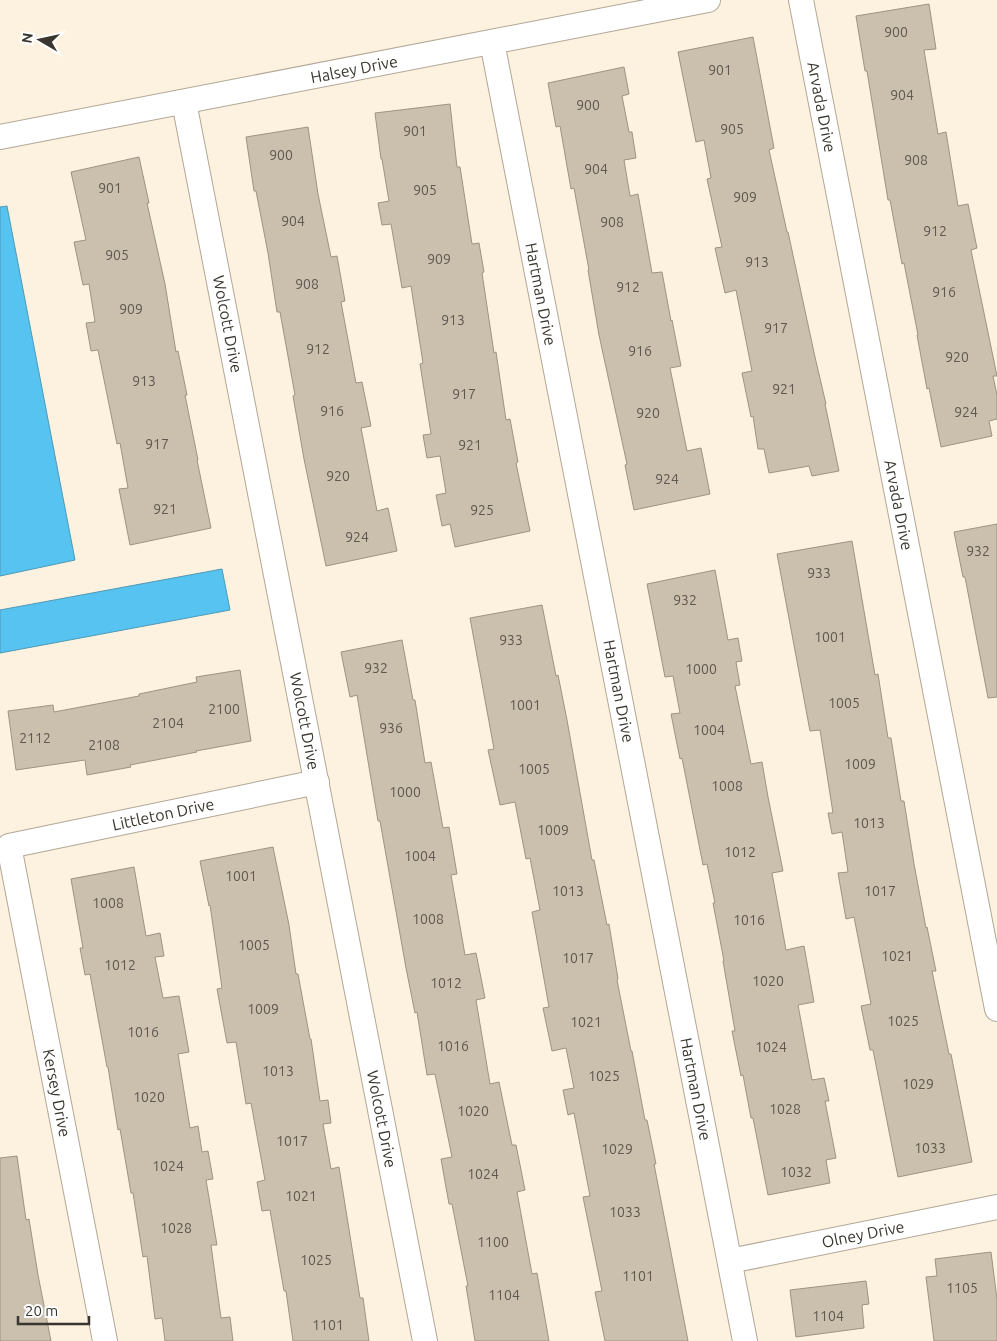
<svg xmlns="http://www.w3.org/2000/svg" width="997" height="1341" font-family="Ubuntu,sans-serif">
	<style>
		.water { fill: #57c3f0; stroke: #4e99b6 }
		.building { fill: #cbbfae; stroke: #9e9382 }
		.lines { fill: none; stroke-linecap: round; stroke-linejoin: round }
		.street-casing { stroke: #b2a796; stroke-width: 26 }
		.street { stroke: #fff; stroke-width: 24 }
		.labels { text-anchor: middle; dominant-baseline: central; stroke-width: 5; stroke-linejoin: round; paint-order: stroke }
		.number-label { font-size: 14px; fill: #5e584f }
		.street-label { font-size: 16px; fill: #3a362f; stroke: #fff }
	</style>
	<rect width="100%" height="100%" fill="#fdf1df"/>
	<g class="water">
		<path d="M 7,206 L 75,560 L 0,576 L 0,207 Z"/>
		<path d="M 222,569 L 230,610 L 0,653 L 0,610 Z"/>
	</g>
	<g class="building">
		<path d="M 929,4 L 936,49 L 924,50 L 938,134 L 946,132 L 958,206 L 968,204 L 977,248 L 971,250 L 997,376 L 993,376 L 997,395 L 997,419 L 989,421 L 992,436 L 941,447 L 929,388 L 927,389 L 917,335 L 918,335 L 904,263 L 902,264 L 890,200 L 888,200 L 867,71 L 865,71 L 856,16 Z"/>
		<path d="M 753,37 L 774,148 L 769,150 L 787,232 L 788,232 L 815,357 L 826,404 L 825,404 L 839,471 L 812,476 L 809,466 L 769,473 L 764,449 L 758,449 L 753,416 L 751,417 L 742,373 L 752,371 L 736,290 L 725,293 L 715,248 L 722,247 L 707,179 L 711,178 L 704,140 L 696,142 L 678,52 Z"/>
		<path d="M 624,67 L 629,94 L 622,96 L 629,132 L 632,132 L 636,158 L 624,160 L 630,196 L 638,194 L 652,273 L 662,272 L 671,321 L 672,320 L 681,366 L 670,368 L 687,451 L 701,448 L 710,494 L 634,510 L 625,465 L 627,464 L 599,335 L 588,270 L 589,270 L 574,188 L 571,189 L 560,126 L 556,127 L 548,83 Z"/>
		<path d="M 450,104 L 457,167 L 460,167 L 472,244 L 479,243 L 484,272 L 482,273 L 494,353 L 496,352 L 506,420 L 510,419 L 518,462 L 516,463 L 530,531 L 455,547 L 450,524 L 442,526 L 436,495 L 446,493 L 440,456 L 427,458 L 423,435 L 431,434 L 420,364 L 423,363 L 411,286 L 402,288 L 391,224 L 382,225 L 378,203 L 389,201 L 382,159 L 381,159 L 375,113 Z"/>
		<path d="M 308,127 L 318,194 L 331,257 L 337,256 L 345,301 L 341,302 L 356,383 L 362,382 L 371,426 L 361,428 L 377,511 L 388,508 L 397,551 L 326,566 L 304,459 L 293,396 L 295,395 L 280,312 L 277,312 L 268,253 L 256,191 L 254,191 L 246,137 Z"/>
		<path d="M 139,157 L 149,203 L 147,203 L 165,284 L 176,352 L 178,351 L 187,395 L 185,395 L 198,460 L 197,460 L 211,528 L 130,545 L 119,489 L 128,488 L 120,443 L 117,444 L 98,350 L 91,351 L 86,323 L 95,322 L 89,284 L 83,285 L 74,242 L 86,240 L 71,172 Z"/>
		<path d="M 997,524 L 997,697 L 988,698 L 965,577 L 963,577 L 954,532 Z"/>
		<path d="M 852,541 L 875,675 L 878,674 L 888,738 L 891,738 L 901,801 L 904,801 L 914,864 L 926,928 L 927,927 L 936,971 L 932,971 L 949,1054 L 951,1054 L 972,1162 L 898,1177 L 873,1050 L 870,1050 L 861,1006 L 871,1004 L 854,917 L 846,919 L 838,873 L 848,872 L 842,832 L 832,834 L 828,813 L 833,813 L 820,730 L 810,731 L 777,554 Z"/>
		<path d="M 715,570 L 728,640 L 738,638 L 742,661 L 736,662 L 740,685 L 735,686 L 751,764 L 762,762 L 768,797 L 783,871 L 772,873 L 786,950 L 804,946 L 814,1002 L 798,1005 L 812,1080 L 824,1078 L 829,1101 L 825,1101 L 836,1158 L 826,1160 L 830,1183 L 768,1195 L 753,1118 L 751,1118 L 743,1075 L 741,1076 L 732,1031 L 735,1031 L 723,961 L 724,961 L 713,903 L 715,903 L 707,864 L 703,865 L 682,758 L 680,759 L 671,714 L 680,713 L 673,676 L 665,677 L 647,584 Z"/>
		<path d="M 542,605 L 556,676 L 558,675 L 567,720 L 592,860 L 594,860 L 607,925 L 609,924 L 618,979 L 617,980 L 631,1051 L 632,1051 L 645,1120 L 647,1120 L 656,1164 L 654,1164 L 688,1341 L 605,1341 L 595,1292 L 602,1291 L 583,1197 L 590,1196 L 574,1113 L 568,1115 L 563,1090 L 574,1088 L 566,1048 L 552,1051 L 543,1008 L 549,1007 L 532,912 L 540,910 L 530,858 L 526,859 L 515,802 L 500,805 L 488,750 L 494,749 L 470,618 Z"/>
		<path d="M 402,640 L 413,700 L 415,700 L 425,763 L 431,762 L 443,828 L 449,827 L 457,874 L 451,875 L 465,955 L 476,953 L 485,998 L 476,1000 L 490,1084 L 499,1082 L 512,1145 L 516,1145 L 525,1190 L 517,1192 L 532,1274 L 537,1273 L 549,1341 L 475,1341 L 466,1286 L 468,1286 L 452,1204 L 449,1204 L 441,1159 L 452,1157 L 435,1074 L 427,1075 L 417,1012 L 415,1013 L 406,968 L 380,821 L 378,821 L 357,695 L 350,697 L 341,652 Z"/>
		<path d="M 240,670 L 251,741 L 196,751 L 197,752 L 130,765 L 131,767 L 87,775 L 85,760 L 16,770 L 8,711 L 53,705 L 54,712 L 139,696 L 139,694 L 197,682 L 196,677 Z"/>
		<path d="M 273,847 L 289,925 L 296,974 L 298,974 L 310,1039 L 311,1039 L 320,1101 L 328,1100 L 331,1123 L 323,1124 L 331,1169 L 339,1167 L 360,1298 L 363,1298 L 369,1341 L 293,1341 L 286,1291 L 284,1291 L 270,1210 L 262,1211 L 257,1182 L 265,1180 L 251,1103 L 246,1104 L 236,1042 L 227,1043 L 217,989 L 222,988 L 210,905 L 209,906 L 200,861 Z"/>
		<path d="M 134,867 L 146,936 L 160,933 L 164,956 L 155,957 L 163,998 L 179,996 L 189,1052 L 178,1054 L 190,1128 L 198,1126 L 202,1152 L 208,1151 L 213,1179 L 206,1180 L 217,1245 L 211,1245 L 221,1318 L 230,1317 L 233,1341 L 165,1341 L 162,1318 L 155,1319 L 147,1256 L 143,1257 L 133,1193 L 131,1193 L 120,1129 L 118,1130 L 108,1067 L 107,1067 L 90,974 L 85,975 L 80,948 L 83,948 L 71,879 Z"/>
		<path d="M 17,1156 L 26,1220 L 29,1219 L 38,1275 L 51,1341 L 0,1341 L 0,1158 Z"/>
		<path d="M 991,1252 L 997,1299 L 997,1341 L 934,1341 L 926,1277 L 937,1276 L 935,1259 Z"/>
		<path d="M 866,1281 L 869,1304 L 862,1305 L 864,1328 L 796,1337 L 790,1290 Z"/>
	</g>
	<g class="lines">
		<defs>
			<g id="street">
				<path d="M 801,0 L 997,1009"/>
				<path d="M 492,42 L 745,1341"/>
				<path d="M 184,102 L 425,1341"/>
				<path d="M 0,137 L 708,0"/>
				<path d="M 730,1261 L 997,1207"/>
				<path d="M 105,1341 L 9,846 L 317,782"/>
			</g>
		</defs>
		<use href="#street" class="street-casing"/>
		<use href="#street" class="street"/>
	</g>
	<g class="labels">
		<g class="number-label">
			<text x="896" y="32">900</text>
			<text x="720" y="70">901</text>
			<text x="902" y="95">904</text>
			<text x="588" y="105">900</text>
			<text x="732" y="129">905</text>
			<text x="415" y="131">901</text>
			<text x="281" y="155">900</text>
			<text x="916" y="160">908</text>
			<text x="596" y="169">904</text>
			<text x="110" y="188">901</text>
			<text x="425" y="190">905</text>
			<text x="745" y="197">909</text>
			<text x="293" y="221">904</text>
			<text x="612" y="222">908</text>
			<text x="935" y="231">912</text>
			<text x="117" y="255">905</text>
			<text x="439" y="259">909</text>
			<text x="757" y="262">913</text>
			<text x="307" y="284">908</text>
			<text x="628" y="287">912</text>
			<text x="944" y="292">916</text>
			<text x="131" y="309">909</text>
			<text x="453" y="320">913</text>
			<text x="776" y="328">917</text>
			<text x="318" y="349">912</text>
			<text x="640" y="351">916</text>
			<text x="957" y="357">920</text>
			<text x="144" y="381">913</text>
			<text x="784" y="389">921</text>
			<text x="464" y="394">917</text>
			<text x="332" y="411">916</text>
			<text x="966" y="412">924</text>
			<text x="648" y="413">920</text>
			<text x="157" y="444">917</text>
			<text x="470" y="445">921</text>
			<text x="338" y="476">920</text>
			<text x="667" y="479">924</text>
			<text x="165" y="509">921</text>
			<text x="482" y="510">925</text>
			<text x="357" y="537">924</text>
			<text x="978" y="551">932</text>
			<text x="819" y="573">933</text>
			<text x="685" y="600">932</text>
			<text x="830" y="637">1001</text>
			<text x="511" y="640">933</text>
			<text x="376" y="668">932</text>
			<text x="701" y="669">1000</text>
			<text x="844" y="703">1005</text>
			<text x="525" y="705">1001</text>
			<text x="224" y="709">2100</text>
			<text x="168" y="723">2104</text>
			<text x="391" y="728">936</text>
			<text x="709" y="730">1004</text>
			<text x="35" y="738">2112</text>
			<text x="104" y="745">2108</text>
			<text x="860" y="764">1009</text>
			<text x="534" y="769">1005</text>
			<text x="727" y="786">1008</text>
			<text x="405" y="792">1000</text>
			<text x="869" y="823">1013</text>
			<text x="553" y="830">1009</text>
			<text x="740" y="852">1012</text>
			<text x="420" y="856">1004</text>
			<text x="241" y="876">1001</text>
			<text x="568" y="891">1013</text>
			<text x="880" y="891">1017</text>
			<text x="108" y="903">1008</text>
			<text x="428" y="919">1008</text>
			<text x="749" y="920">1016</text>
			<text x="254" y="945">1005</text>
			<text x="897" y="956">1021</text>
			<text x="578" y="958">1017</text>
			<text x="120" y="965">1012</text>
			<text x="768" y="981">1020</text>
			<text x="446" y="983">1012</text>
			<text x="263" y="1009">1009</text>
			<text x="903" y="1021">1025</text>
			<text x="586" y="1022">1021</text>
			<text x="143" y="1032">1016</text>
			<text x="453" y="1046">1016</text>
			<text x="771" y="1047">1024</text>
			<text x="278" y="1071">1013</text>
			<text x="604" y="1076">1025</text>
			<text x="918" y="1084">1029</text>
			<text x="149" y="1097">1020</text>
			<text x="785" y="1109">1028</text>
			<text x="473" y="1111">1020</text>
			<text x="292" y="1141">1017</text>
			<text x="930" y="1148">1033</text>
			<text x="617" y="1149">1029</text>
			<text x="168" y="1166">1024</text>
			<text x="796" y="1172">1032</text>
			<text x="483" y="1174">1024</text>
			<text x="301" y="1196">1021</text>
			<text x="625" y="1212">1033</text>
			<text x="176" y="1228">1028</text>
			<text x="493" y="1242">1100</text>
			<text x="316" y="1260">1025</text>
			<text x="638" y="1276">1101</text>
			<text x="962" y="1288">1105</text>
			<text x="504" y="1295">1104</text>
			<text x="828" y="1316">1104</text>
			<text x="328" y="1325">1101</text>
		</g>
		<g class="street-label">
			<text transform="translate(354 69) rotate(-11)">Halsey Drive</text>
			<text transform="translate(822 107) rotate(79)">Arvada Drive</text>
			<text transform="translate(541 294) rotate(79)">Hartman Drive</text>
			<text transform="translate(228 324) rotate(79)">Wolcott Drive</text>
			<text transform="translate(899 505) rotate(79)">Arvada Drive</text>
			<text transform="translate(619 691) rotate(79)">Hartman Drive</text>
			<text transform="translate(305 721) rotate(79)">Wolcott Drive</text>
			<text transform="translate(163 814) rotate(-12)">Littleton Drive</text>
			<text transform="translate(696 1089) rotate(79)">Hartman Drive</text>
			<text transform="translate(57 1093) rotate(79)">Kersey Drive</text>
			<text transform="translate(382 1119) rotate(79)">Wolcott Drive</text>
			<text transform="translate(863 1234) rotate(-11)">Olney Drive</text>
		</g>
	</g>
	<g transform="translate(40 40) rotate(279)" stroke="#ffffff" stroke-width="4" paint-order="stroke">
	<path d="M0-4L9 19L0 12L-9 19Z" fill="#3a362f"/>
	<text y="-8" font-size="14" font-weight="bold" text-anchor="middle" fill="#3a362f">N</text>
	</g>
	<path d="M18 1316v8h71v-8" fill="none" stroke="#3a362f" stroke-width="2.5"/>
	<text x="25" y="1316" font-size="15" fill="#3a362f" stroke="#ffffff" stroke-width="4" paint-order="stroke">20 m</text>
</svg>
